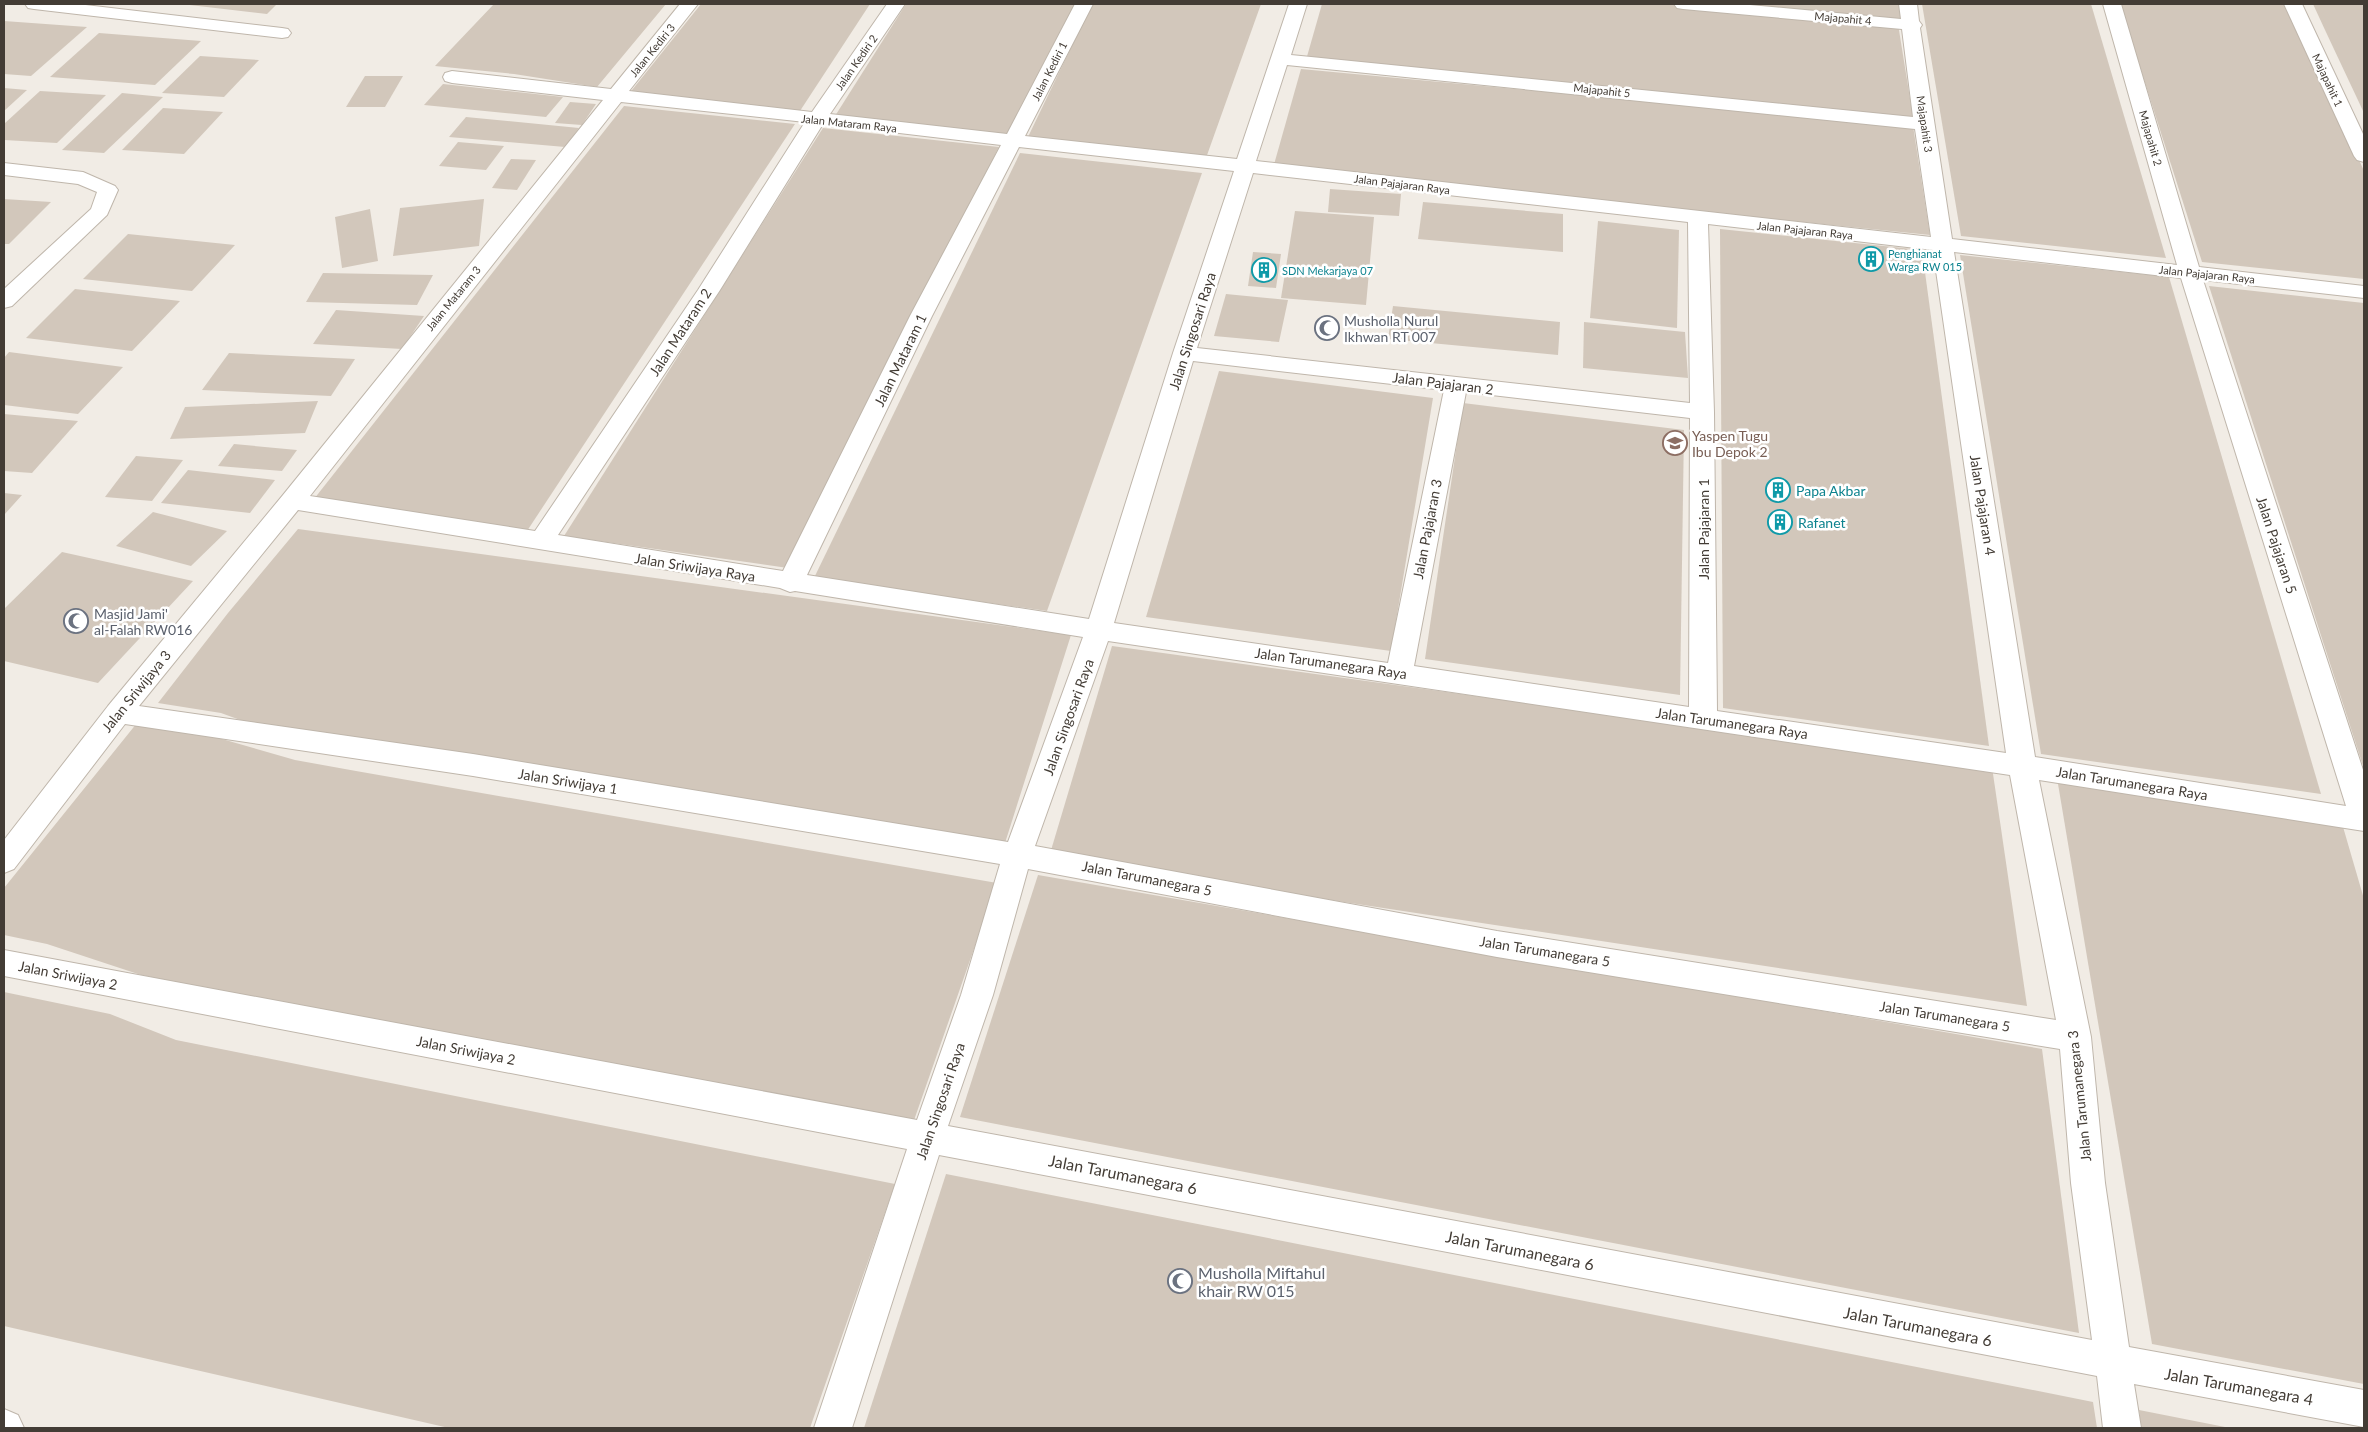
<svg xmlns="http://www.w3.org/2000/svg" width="2368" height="1432" font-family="Lato,sans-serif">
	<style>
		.building { fill: #d2c7bb }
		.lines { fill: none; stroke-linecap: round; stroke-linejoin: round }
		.street-casing { stroke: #bfb6ab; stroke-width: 2 }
		.street { fill: #fff; fill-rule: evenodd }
		.labels { text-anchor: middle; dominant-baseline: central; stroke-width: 5; stroke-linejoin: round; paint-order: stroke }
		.far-street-label { font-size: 11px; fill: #433c35; stroke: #fff }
		.far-culture-label { font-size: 11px; fill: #0d838f; stroke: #fff; text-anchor: start }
		.worship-label { font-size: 14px; fill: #5b616d; stroke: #fff; text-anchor: start }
		.street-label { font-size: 14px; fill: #433c35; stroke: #fff }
		.education-label { font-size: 14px; fill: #785e54; stroke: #fff; text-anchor: start }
		.culture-label { font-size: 14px; fill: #0d838f; stroke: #fff; text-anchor: start }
		.near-street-label { font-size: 16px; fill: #433c35; stroke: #fff }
		.near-worship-label { font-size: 16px; fill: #5b616d; stroke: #fff; text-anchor: start }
	</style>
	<rect width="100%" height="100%" fill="#f1ece5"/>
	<g class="building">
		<path d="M 181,4 L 277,4 L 267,14 Z"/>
		<path d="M 494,4 L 666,4 L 597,87 L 514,74 L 435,66 Z"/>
		<path d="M 701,4 L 870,4 L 798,114 L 628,95 Z"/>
		<path d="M 906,4 L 1075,4 L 1010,135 L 835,116 Z"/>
		<path d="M 1092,4 L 1261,4 L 1206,158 L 1027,139 Z"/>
		<path d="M 1322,4 L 1667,4 L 1898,24 L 1913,117 L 1306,60 Z"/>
		<path d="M 1746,4 L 1899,4 L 1901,19 L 1746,5 Z"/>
		<path d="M 1922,4 L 2091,4 L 2166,258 L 1961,236 Z"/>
		<path d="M 2120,4 L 2289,4 L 2364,171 L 2364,279 L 2202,262 Z"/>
		<path d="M 2313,4 L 2364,4 L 2364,113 L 2325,30 Z"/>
		<path d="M 4,21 L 87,27 L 31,76 L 4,74 Z"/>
		<path d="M 99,33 L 201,41 L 155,85 L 50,77 Z"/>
		<path d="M 200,56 L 259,60 L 224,97 L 162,93 Z"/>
		<path d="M 1301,69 L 1913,126 L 1930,235 L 1273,168 Z"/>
		<path d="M 365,76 L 403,76 L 385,107 L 346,107 Z"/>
		<path d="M 443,84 L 563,97 L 546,117 L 424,105 Z"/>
		<path d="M 4,88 L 27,90 L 4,111 Z"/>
		<path d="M 40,91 L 106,95 L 57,143 L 4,140 L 4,124 Z"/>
		<path d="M 122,93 L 163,97 L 104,153 L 62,150 Z"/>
		<path d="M 570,102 L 596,104 L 582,125 L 555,123 Z"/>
		<path d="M 624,106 L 795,124 L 527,531 L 314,499 Z"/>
		<path d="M 163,108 L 223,112 L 184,154 L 122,150 Z"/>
		<path d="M 466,117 L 579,128 L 565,147 L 449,137 Z"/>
		<path d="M 823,128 L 999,147 L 788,568 L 564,536 Z"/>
		<path d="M 458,142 L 504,146 L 486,170 L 439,166 Z"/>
		<path d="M 1020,153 L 1202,173 L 1047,611 L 814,578 Z"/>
		<path d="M 511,159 L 536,160 L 517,190 L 492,188 Z"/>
		<path d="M 1330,189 L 1401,194 L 1399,216 L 1328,212 Z"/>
		<path d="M 4,199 L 51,202 L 9,244 L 4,244 Z"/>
		<path d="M 484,199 L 479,246 L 393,256 L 400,208 Z"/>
		<path d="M 1423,202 L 1563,214 L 1563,252 L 1418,239 Z"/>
		<path d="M 370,209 L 378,261 L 342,268 L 335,217 Z"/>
		<path d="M 1295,211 L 1374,217 L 1366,305 L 1281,298 Z"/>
		<path d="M 1598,221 L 1679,230 L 1677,328 L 1590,318 Z"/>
		<path d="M 1720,229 L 1922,250 L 1989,746 L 1723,708 Z"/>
		<path d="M 128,234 L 235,245 L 192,291 L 83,279 Z"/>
		<path d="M 1253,252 L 1281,254 L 1276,288 L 1248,286 Z"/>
		<path d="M 1960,255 L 2169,277 L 2321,794 L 2041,754 Z"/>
		<path d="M 323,273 L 433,275 L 417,305 L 306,302 Z"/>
		<path d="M 2209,286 L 2364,303 L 2364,769 L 2325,648 Z"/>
		<path d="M 75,289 L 180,301 L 132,351 L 26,338 Z"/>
		<path d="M 1226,294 L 1288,300 L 1279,342 L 1214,336 Z"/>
		<path d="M 1393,306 L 1560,322 L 1558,355 L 1388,339 Z"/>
		<path d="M 336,310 L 424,316 L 402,349 L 313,344 Z"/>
		<path d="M 1584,322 L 1685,332 L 1688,378 L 1583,368 Z"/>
		<path d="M 9,352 L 123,367 L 78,414 L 4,405 L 4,358 Z"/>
		<path d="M 229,353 L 355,359 L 331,396 L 202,390 Z"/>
		<path d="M 1219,371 L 1433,398 L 1391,651 L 1146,617 Z"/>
		<path d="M 318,401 L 305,433 L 170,439 L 185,407 Z"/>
		<path d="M 1463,403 L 1684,430 L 1680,695 L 1425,659 Z"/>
		<path d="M 4,414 L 78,421 L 32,473 L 4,471 Z"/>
		<path d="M 234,444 L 297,450 L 282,471 L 218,466 Z"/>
		<path d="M 136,456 L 183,460 L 152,501 L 105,497 Z"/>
		<path d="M 188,470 L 275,480 L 250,513 L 161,503 Z"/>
		<path d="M 4,493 L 22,495 L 4,515 Z"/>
		<path d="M 153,512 L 227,531 L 191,566 L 116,546 Z"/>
		<path d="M 298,529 L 940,617 L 1071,635 L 1005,843 L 265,729 L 221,713 L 158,703 L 228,613 Z"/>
		<path d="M 62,552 L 193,581 L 98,683 L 4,661 L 4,609 Z"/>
		<path d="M 1112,646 L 1992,767 L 2027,1006 L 1049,857 Z"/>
		<path d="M 137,723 L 208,735 L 295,760 L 356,771 L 997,883 L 912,1126 L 141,975 L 47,944 L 4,935 L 4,888 Z"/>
		<path d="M 2057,778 L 2341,820 L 2364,899 L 2364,1384 L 2152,1344 Z"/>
		<path d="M 1038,875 L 2042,1049 L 2079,1333 L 960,1117 Z"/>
		<path d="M 4,992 L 110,1014 L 176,1040 L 895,1184 L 810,1428 L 449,1428 L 4,1326 Z"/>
		<path d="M 946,1174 L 2093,1402 L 2097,1428 L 864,1428 Z"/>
		<path d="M 2139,1410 L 2225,1427 L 2225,1428 L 2141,1428 Z"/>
	</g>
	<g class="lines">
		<defs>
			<g id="street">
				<path d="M 25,4 L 77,4 L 282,28 L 288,29 L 291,33 L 288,37 L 282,38 L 34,9 L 28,8 Z"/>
				<path d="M 680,4 L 698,4 L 629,91 L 812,112 L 887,4 L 905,4 L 830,114 L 1007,134 L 1075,4 L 1093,4 L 1025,136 L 1237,159 L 1289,4 L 1307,4 L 1291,55 L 1913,117 L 1902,29 L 1683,9 L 1677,8 L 1674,4 L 1739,4 L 1901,19 L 1899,4 L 1917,4 L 1919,21 L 1922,25 L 1920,28 L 1952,239 L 2177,265 L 2103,4 L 2121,4 L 2199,267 L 2364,286 L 2364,298 L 2203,280 L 2364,773 L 2364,831 L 2039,780 L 2091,1037 L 2105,1183 L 2129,1347 L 2364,1390 L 2364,1427 L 2134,1384 L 2141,1428 L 2103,1428 L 2097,1376 L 939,1155 L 852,1428 L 814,1428 L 907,1149 L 4,976 L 4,950 L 917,1120 L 961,995 L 1000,864 L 473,776 L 125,724 L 14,869 L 4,873 L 4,840 L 108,706 L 283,495 L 603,100 L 452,83 L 445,81 L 443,77 L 445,73 L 452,71 L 611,89 ZM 1287,65 L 1915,129 L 1931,237 L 1256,161 ZM 621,102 L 805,122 L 698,290 L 535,531 L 310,496 ZM 823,124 L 1001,145 L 910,316 L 783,571 L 558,535 L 720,290 ZM 1019,147 L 1234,171 L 1173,353 L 1089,619 L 807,575 L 932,316 ZM 1253,173 L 1688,222 L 1690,403 L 1197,348 ZM 1708,224 L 1933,250 L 2006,753 L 1717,711 L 1714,412 ZM 1954,252 L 2181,278 L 2346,806 L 2035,757 ZM 1193,361 L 1444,390 L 1388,663 L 1114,623 ZM 1466,392 L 1690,418 L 1689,707 L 1414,666 ZM 298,510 L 780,588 L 790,592 L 795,591 L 1083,637 L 1008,842 L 473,754 L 139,706 ZM 1108,641 L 2010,775 L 2056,1020 L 1497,931 L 1035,846 ZM 1028,869 L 1497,957 L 2060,1049 L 2071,1183 L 2092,1340 L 948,1126 L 993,995 Z"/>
				<path d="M 2284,4 L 2302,4 L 2364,136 L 2364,162 L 2357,160 L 2354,156 Z"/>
				<path d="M 4,163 L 83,172 L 115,186 L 118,190 L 107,215 L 12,306 L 4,308 L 4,289 L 91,209 L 97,192 L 78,184 L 4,175 Z"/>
				<path d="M 4,1409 L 18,1415 L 24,1428 L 4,1428 Z"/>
			</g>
		</defs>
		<use href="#street" class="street-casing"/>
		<use href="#street" class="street"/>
	</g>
	<defs>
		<symbol id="building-ring" viewBox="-11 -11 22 22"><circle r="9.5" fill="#fff" stroke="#0f9aa8" stroke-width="1.5"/><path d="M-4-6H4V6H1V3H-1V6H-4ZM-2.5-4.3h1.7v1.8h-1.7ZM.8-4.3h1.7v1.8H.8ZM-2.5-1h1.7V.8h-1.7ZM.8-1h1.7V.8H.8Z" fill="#0f9aa8"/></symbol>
		<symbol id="mosque-ring" viewBox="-11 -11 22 22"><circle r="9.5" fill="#fff" stroke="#6b7280" stroke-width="1.5"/><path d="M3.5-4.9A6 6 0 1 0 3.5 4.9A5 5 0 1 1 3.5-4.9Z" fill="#6b7280"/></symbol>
		<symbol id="school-ring" viewBox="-11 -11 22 22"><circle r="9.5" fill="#fff" stroke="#8d6e63" stroke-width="1.5"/><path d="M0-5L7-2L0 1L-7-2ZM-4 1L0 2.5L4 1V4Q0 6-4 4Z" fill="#8d6e63"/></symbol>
	</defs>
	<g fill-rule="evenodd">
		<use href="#building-ring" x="1857" y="245" width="28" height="28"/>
		<use href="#building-ring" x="1250" y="256" width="28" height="28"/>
		<use href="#mosque-ring" x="1313" y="314" width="28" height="28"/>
		<use href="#school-ring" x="1661" y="429" width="28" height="28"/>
		<use href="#building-ring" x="1764" y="476" width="28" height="28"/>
		<use href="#building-ring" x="1766" y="508" width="28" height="28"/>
		<use href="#mosque-ring" x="62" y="607" width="28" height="28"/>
		<use href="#mosque-ring" x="1166" y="1267" width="28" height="28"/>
	</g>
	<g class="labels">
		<g class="far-street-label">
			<text transform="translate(1843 18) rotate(5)">Majapahit 4</text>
			<text transform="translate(652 50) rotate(-51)">Jalan Kediri 3</text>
			<text transform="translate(856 62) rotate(-55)">Jalan Kediri 2</text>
			<text transform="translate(1049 71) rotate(-63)">Jalan Kediri 1</text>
			<text transform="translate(2328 80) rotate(65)">Majapahit 1</text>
			<text transform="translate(1602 90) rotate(6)">Majapahit 5</text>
			<text transform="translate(849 123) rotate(6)">Jalan Mataram Raya</text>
			<text transform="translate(1925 124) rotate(82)">Majapahit 3</text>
			<text transform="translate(2151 138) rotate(74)">Majapahit 2</text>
			<text transform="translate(1402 184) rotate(7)">Jalan Pajajaran Raya</text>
			<text transform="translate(1805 230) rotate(6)">Jalan Pajajaran Raya</text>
			<text transform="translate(2207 274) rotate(6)">Jalan Pajajaran Raya</text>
			<text transform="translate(453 298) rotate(-51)">Jalan Mataram 3</text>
		</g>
		<g class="far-culture-label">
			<text x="1888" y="253">Penghianat<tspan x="1888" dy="13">Warga RW 015</tspan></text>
			<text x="1282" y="270">SDN Mekarjaya 07</text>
		</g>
		<g class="worship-label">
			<text x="1344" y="320">Musholla Nurul<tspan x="1344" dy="16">Ikhwan RT 007</tspan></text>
			<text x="94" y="613">Masjid Jami'<tspan x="94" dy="16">al-Falah RW016</tspan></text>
		</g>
		<g class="street-label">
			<text transform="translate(1192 331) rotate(-72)">Jalan Singosari Raya</text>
			<text transform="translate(680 332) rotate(-57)">Jalan Mataram 2</text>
			<text transform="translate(900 360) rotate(-64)">Jalan Mataram 1</text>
			<text transform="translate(1443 383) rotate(7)">Jalan Pajajaran 2</text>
			<text transform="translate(1983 505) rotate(81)">Jalan Pajajaran 4</text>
			<text transform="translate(1427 529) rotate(-79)">Jalan Pajajaran 3</text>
			<text transform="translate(1703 529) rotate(-90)">Jalan Pajajaran 1</text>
			<text transform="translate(2277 545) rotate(72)">Jalan Pajajaran 5</text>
			<text transform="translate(695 567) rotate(9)">Jalan Sriwijaya Raya</text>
			<text transform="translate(1331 663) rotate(8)">Jalan Tarumanegara Raya</text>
			<text transform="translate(136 691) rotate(-51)">Jalan Sriwijaya 3</text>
			<text transform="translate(1068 717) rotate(-70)">Jalan Singosari Raya</text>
			<text transform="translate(1732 723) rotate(8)">Jalan Tarumanegara Raya</text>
			<text transform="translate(568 781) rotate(9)">Jalan Sriwijaya 1</text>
			<text transform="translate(2132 783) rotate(9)">Jalan Tarumanegara Raya</text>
			<text transform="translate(1147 878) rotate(11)">Jalan Tarumanegara 5</text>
			<text transform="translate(1545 951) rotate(9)">Jalan Tarumanegara 5</text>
			<text transform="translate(68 975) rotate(11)">Jalan Sriwijaya 2</text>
			<text transform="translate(1945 1016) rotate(9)">Jalan Tarumanegara 5</text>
			<text transform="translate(466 1050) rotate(11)">Jalan Sriwijaya 2</text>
			<text transform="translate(2079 1096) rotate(-96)">Jalan Tarumanegara 3</text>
			<text transform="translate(940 1101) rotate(-71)">Jalan Singosari Raya</text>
		</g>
		<g class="education-label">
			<text x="1692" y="435">Yaspen Tugu<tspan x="1692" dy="16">Ibu Depok 2</tspan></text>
		</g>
		<g class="culture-label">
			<text x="1796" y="490">Papa Akbar</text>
			<text x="1798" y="522">Rafanet</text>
		</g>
		<g class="near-street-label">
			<text transform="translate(1123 1174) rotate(11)">Jalan Tarumanegara 6</text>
			<text transform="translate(1520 1250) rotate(11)">Jalan Tarumanegara 6</text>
			<text transform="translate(1918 1326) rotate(11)">Jalan Tarumanegara 6</text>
			<text transform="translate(2239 1386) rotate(10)">Jalan Tarumanegara 4</text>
		</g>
		<g class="near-worship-label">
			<text x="1198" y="1272">Musholla Miftahul<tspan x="1198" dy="18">khair RW 015</tspan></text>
		</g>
	</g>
	<rect width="2368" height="1432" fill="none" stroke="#433c35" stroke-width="10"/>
</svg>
